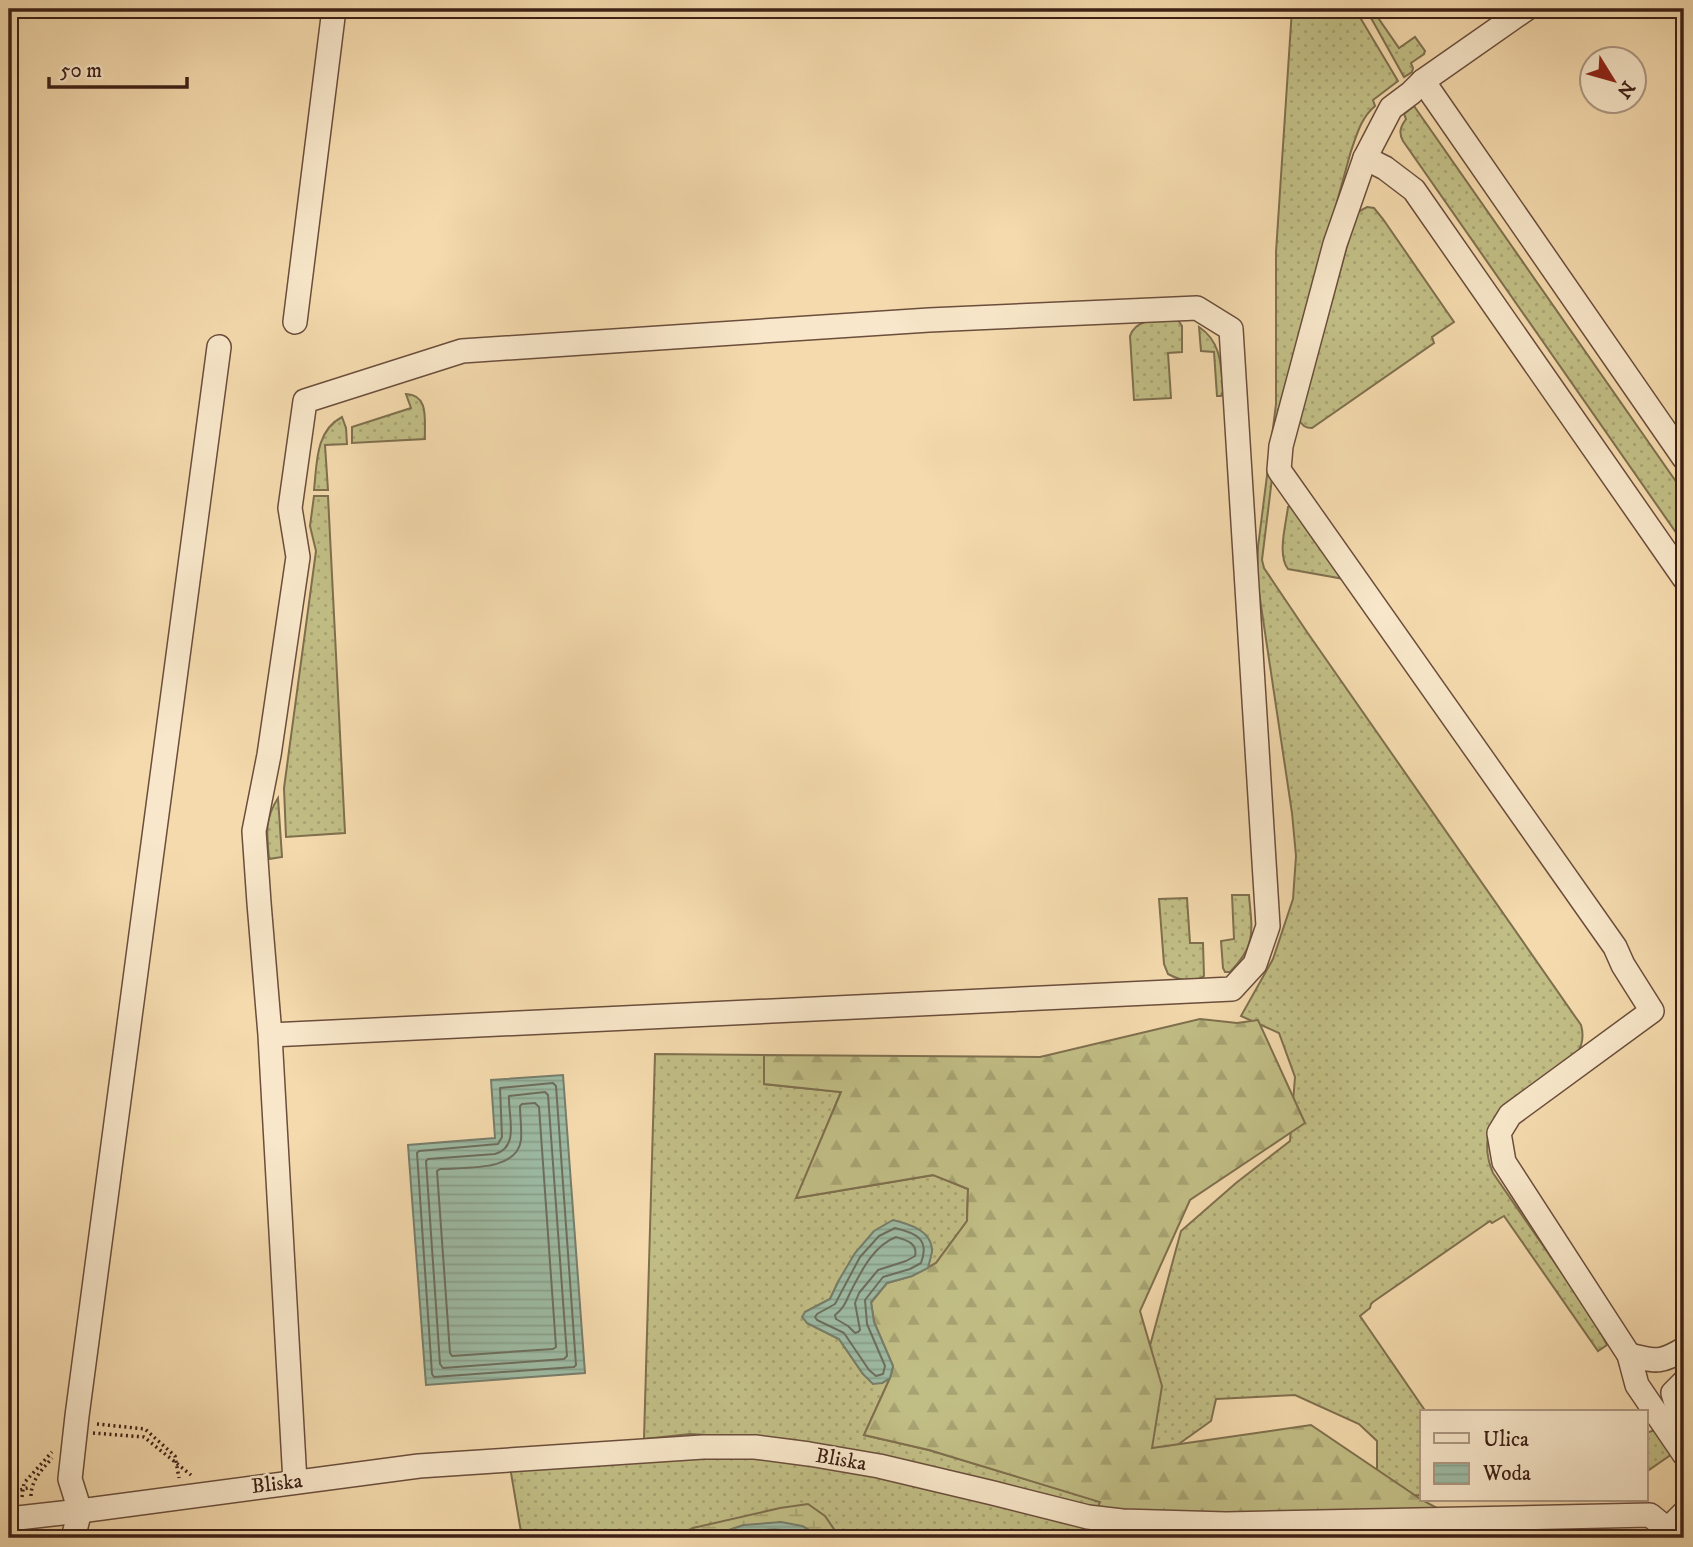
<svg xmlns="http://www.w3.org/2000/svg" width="1693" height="1547" font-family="'IM FELL DW Pica',serif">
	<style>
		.grass { fill: url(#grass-dots); stroke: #7f6f4e; stroke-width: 2 }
		.forest { fill: url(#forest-firs); stroke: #7f6f4e; stroke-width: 2 }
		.wetland { fill: url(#wetland-marsh); stroke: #7f6f4e; stroke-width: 2 }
		.water { fill: url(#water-rules); stroke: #777d6b; stroke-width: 2 }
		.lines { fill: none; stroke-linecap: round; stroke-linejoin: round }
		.shore { stroke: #6d6e5d; stroke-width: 2 }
		.minor-casing { stroke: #6b4e3c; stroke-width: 26 }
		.path { stroke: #3d2016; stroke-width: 3.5; stroke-dasharray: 2 3.5; stroke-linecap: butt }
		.minor { stroke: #f8e7ca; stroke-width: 23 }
		.labels { text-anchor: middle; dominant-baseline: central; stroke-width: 5; stroke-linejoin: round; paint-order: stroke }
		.street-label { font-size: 21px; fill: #3d2016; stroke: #f8e7ca }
	</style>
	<defs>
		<pattern id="grass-dots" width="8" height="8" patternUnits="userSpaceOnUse" patternTransform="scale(1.75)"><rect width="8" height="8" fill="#c1be85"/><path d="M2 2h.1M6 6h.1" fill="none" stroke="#a7a372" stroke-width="1.8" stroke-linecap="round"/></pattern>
		<pattern id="forest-firs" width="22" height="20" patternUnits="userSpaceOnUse" patternTransform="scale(1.75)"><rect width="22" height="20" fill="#c1be85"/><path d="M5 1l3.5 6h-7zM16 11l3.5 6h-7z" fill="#a7a372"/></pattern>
		<pattern id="wetland-marsh" width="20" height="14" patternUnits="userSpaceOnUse" patternTransform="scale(1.75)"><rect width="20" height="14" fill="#c1be85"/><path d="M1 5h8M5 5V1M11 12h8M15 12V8" fill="none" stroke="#a7a372"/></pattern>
		<pattern id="water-rules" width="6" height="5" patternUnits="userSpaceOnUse" patternTransform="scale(1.75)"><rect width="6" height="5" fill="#9dbba4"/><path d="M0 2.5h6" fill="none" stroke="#88a08c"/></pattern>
	</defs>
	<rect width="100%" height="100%" fill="#f4daad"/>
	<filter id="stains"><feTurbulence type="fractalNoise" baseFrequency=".00286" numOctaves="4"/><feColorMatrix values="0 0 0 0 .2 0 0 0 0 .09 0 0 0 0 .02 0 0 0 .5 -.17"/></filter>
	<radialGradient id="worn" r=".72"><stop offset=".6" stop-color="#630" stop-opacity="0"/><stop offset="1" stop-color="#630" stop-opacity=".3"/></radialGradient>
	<g class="grass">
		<path d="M 1292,9 L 1355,9 L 1398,81 L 1373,100 L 1375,106 C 1361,118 1357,134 1351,151 L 1281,405 L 1262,560 L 1264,568 L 1307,632 L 1581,1025 C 1584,1035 1583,1044 1577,1054 L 1491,1125 C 1485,1142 1486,1157 1493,1173 L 1595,1321 L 1607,1345 L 1598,1351 L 1504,1216 L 1492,1223 L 1490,1221 L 1373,1302 L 1371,1304 L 1370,1308 L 1360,1316 L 1426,1412 L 1422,1412 L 1422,1495 L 1376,1496 L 1377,1476 L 1377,1441 L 1359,1424 L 1295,1395 L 1216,1399 L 1211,1421 L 1176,1446 L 1172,1466 L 1124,1442 L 1181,1231 L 1236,1183 L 1290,1141 L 1295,1077 L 1279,1033 L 1241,1016 L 1273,959 L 1293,899 L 1296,856 L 1292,813 L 1257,579 L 1258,547 L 1276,404 L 1276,252 Z"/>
		<path d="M 1366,9 L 1372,9 L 1399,48 L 1415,37 L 1425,51 L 1424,54 L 1411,63 L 1413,68 L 1412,72 L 1404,77 Z"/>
		<path d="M 1414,106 L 1684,493 L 1684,544 L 1403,141 C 1398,132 1401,126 1406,119 L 1404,114 Z"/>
		<path d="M 1367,207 L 1374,208 L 1383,219 L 1454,322 L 1432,337 L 1434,343 L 1312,428 C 1305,428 1303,426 1299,420 L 1356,213 Z"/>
		<path d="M 1178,320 L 1182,326 L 1182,352 L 1168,353 L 1171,398 L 1134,400 L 1130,336 C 1137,316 1161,321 1178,320 Z"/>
		<path d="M 1199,327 C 1222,342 1221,367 1223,391 L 1221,396 L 1217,396 L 1214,352 L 1201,351 Z"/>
		<path d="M 406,394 C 430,395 424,421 425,439 L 352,443 L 352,427 L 411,408 Z"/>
		<path d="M 342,417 L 346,428 L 347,444 L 325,445 L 328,490 L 314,490 C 317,464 315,431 342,417 Z"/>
		<path d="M 314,496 L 328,496 L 345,833 L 286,837 L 284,788 L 316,551 L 310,526 Z"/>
		<path d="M 1292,505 L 1344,579 L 1288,569 C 1277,555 1286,524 1288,507 Z"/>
		<path d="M 278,798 L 282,857 L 269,859 C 267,834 264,820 278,798 Z"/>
		<path d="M 1232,895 L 1249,895 C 1252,931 1257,945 1230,972 L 1225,972 L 1223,968 L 1221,941 L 1234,939 Z"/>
		<path d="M 1187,898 L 1190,943 L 1203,943 L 1204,976 C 1193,984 1179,980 1168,974 L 1164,964 L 1159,899 Z"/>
		<path d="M 655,1054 L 764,1055 L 764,1084 L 841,1092 L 797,1198 L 934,1175 L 968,1189 L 967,1221 L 936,1263 L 928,1268 L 932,1250 L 839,1280 L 830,1299 L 805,1312 L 807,1323 L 839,1339 L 863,1374 L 882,1383 L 890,1378 L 864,1435 L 929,1450 L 1101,1502 L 1098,1509 L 994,1484 L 794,1440 L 690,1434 L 644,1439 Z"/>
		<path d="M 1652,1431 L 1656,1431 L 1672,1454 L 1646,1472 L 1646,1433 Z"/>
		<path d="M 764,1456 L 848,1469 L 954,1491 L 1088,1528 L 1117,1538 L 840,1538 L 825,1517 L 693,1528 L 676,1538 L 522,1538 L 510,1467 Z"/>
		<path d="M 1453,1523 L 1546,1529 L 1546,1538 L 1394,1538 L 1394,1536 Z"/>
	</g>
	<path class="forest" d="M 1200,1019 L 1237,1023 L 1258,1020 L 1305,1123 L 1190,1200 L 1140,1311 L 1162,1386 L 1152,1448 L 1311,1425 L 1422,1500 L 1439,1509 L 1453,1523 L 1395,1536 L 1394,1538 L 1117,1538 L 1088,1528 L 1100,1502 L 929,1450 L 864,1435 L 890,1378 L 893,1366 L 874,1322 L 871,1303 L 887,1283 L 912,1276 L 936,1263 L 967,1221 L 968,1189 L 933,1175 L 796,1198 L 841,1092 L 764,1084 L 764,1055 L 1040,1057 Z"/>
	<path class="wetland" d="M 808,1504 L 825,1516 L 840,1538 L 823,1538 L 802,1526 L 744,1525 L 705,1538 L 676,1538 L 693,1528 L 780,1508 Z"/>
	<g class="water">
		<path d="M 563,1075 L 585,1373 L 426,1385 L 408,1145 L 495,1138 L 491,1080 Z"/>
		<path d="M 893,1220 C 909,1224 931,1230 932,1250 C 932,1255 929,1262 928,1268 L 912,1276 L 887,1283 L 871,1302 L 874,1322 L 893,1366 L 890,1378 L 882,1383 L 873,1384 L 863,1374 L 839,1339 L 807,1323 L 802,1317 L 805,1312 L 830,1299 L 839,1280 L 855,1253 L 874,1231 Z"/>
		<path d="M 781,1522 L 802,1526 L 823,1538 L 705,1538 L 744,1525 Z"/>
	</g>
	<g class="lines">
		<g class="shore">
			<path d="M 553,1083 L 556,1086 L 576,1365 L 574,1367 L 434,1377 L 432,1374 L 417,1153 L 419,1151 L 498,1144 L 502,1137 L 500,1088 Z"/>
			<path d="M 545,1092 L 548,1095 L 567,1356 L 564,1359 L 443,1368 L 440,1364 L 426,1161 L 428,1159 L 495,1154 C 520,1147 508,1116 509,1096 Z"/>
			<path d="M 535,1103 L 539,1107 L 556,1347 L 553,1349 L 452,1356 L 450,1353 L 437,1171 L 440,1169 C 465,1167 517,1172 521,1140 C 522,1129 520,1117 520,1106 L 522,1104 Z"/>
			<path d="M 895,1228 C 916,1233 930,1239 921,1263 L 910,1269 L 883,1277 L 865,1300 L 867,1324 L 885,1366 L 883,1374 L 876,1376 L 869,1370 L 844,1333 L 817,1320 L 815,1317 L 817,1314 L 835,1304 L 860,1257 L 879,1236 Z"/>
			<path d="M 896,1237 C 906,1240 918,1243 915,1256 L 906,1261 L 878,1270 L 859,1293 L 855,1303 L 860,1330 L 858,1332 L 855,1333 L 848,1326 L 836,1319 L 835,1315 C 845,1308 847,1298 853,1287 C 863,1268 875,1245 896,1237 Z"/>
			<path d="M 727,1538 C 753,1530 784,1524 809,1538"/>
		</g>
		<defs>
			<g id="minor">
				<path d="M 1526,9 L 1423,81 L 1411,93 L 1391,108 L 1365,158 L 1335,244 L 1281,446 L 1279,470 L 1615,947 L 1623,965 L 1652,1011 L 1510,1115 L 1499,1133 L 1504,1162 L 1629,1355 L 1637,1385 L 1684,1454"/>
				<path d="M 1423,81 L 1684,458"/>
				<path d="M 1365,158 L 1385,168 L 1414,190 L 1684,578"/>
				<path d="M 295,322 L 334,9"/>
				<path d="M 270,1035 L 1232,989 L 1255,964 L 1268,926 L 1231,329 L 1197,308 L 929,320 L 462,351 L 305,401 L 290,508 L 298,557 L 269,755 L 254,831 L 259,903 L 270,1035 L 295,1482"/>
				<path d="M 1629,1355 C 1656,1361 1659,1364 1684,1349"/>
				<path d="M 1684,1382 L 1673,1393 L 1680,1417 L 1684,1424"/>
				<path d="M 9,1519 L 80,1511 L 419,1466 L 703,1447 L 755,1447 L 809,1454 L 879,1466 L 993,1493 L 1088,1517 L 1122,1521 L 1226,1524 L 1650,1515 L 1667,1529"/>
				<path d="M 73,1538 L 80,1511 L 70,1479 L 77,1416 L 219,347"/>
				<path d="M 1659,1538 L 1684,1513"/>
			</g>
		</defs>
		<use href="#minor" class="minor-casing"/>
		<g class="path">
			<path d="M 97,1424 L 145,1429 L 175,1456 L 179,1478"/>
			<path d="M 93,1433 L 144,1437 L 191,1475"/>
			<path d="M 31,1496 C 31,1480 42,1470 52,1458"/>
			<path d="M 22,1497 L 24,1483 L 52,1452"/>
			<path d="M 13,1498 L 20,1490 L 31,1487"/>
		</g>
		<use href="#minor" class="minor"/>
	</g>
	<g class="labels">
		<g class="street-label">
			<text transform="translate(841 1460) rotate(10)">Bliska</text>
			<text transform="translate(277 1484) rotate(-7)">Bliska</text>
		</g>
	</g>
	<rect width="1693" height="1547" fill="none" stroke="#f4daad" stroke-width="35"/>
	<rect x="10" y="10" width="1672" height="1526" fill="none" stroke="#3d2016" stroke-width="3.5"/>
	<rect x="18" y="18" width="1658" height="1512" fill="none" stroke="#3d2016" stroke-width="2"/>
	<rect x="1420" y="1410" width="228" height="91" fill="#f8e7ca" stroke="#ad9782" stroke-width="2"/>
	<rect x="1434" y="1433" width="35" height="10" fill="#f8e7ca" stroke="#ad9782" stroke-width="2"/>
	<text x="1483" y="1446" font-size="21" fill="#3d2016">Ulica</text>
	<rect x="1434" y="1463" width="35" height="21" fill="url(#water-rules)" stroke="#ad9782" stroke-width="2"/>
	<text x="1483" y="1480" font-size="21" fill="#3d2016">Woda</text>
	<g transform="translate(1613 80) rotate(127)"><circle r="33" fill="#f8e7ca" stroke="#ad9782" stroke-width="2"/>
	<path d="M0-5L12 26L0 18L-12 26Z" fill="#8f2418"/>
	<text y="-10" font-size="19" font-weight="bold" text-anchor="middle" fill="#3d2016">N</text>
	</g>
	<path d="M49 77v10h138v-10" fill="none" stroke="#3d2016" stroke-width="3.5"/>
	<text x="60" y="77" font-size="21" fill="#3d2016" stroke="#f8e7ca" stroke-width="5" paint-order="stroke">50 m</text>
	<rect width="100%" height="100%" filter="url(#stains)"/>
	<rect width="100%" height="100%" fill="url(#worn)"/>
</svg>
